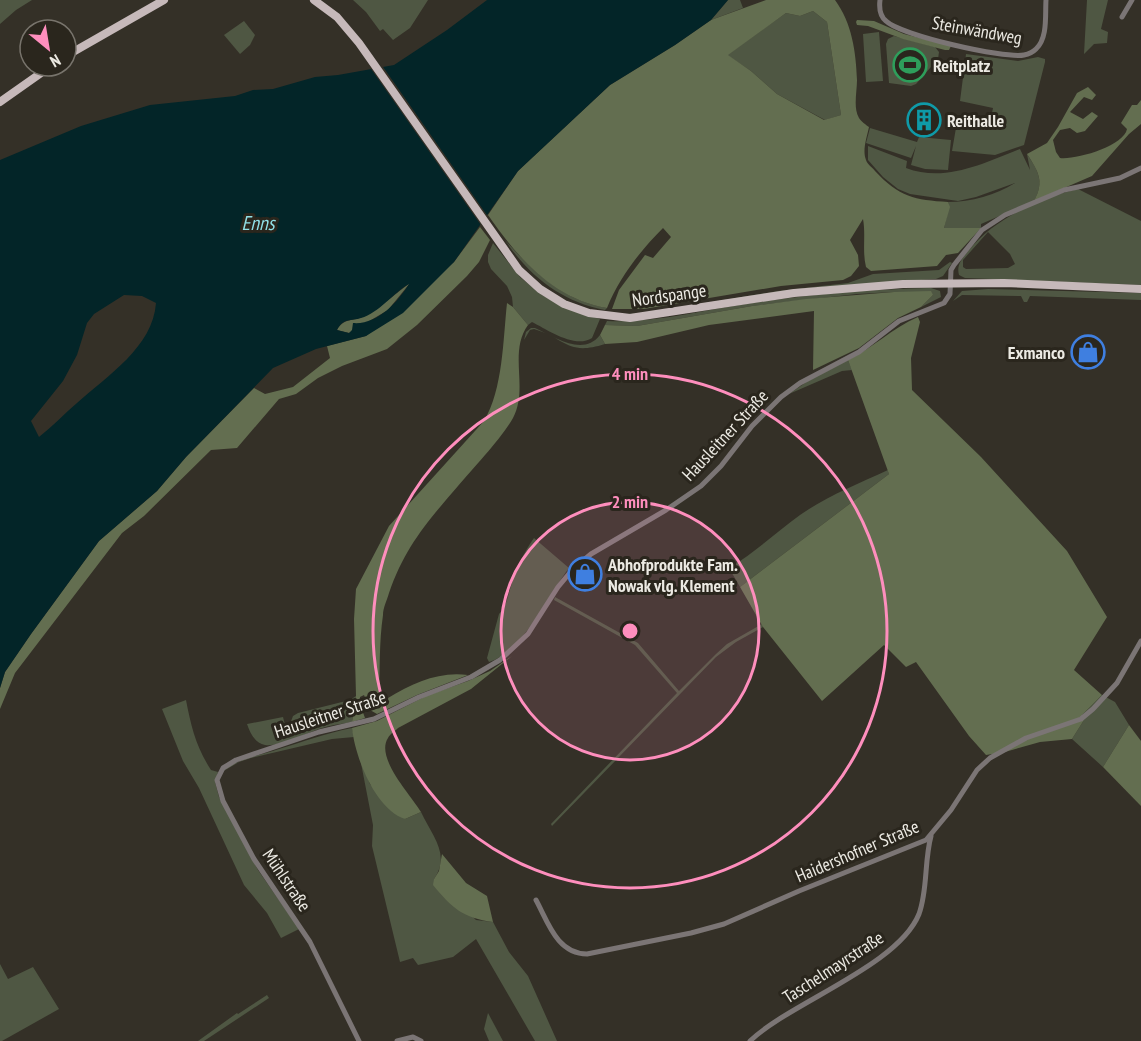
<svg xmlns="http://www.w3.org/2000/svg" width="1141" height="1041" font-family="'PT Sans Narrow',sans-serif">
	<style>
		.green { fill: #4f5743; fill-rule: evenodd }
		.forest { fill: #636e50; fill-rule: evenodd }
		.water { fill: #032528; fill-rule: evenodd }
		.pier { fill: #343027 }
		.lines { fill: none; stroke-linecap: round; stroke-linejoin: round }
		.minor { stroke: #7b7575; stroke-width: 5 }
		.primary { stroke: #c6b9ba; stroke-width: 8 }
		.ring { fill: none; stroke: #fe8ebd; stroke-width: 3 }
		.labels { text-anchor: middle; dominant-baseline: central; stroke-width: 6; stroke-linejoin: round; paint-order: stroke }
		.street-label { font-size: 18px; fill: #eceae3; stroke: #2a261d }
		.poi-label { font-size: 18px; font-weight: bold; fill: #eceae3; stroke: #2a261d; text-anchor: start }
		.water-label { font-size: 20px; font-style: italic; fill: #90dfe6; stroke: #2a261d }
		.centre { fill: #fe8ebd; stroke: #2a261d; stroke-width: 3 }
		.ring-label { font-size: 18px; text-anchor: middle; font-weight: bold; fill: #fe8ebd; stroke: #2a261d; stroke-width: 6; stroke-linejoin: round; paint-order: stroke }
	</style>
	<rect width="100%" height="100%" fill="#343027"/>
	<g class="green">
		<path d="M 0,0 L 32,0 L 16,10 L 0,24 Z"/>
		<path d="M 353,0 L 428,0 L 410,28 L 393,40 L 383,29 L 380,31 L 366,12 Z"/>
		<path d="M 728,0 L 740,0 L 743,8 L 711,20 Z"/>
		<path d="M 1087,0 L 1108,0 L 1101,29 L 1108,32 L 1107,43 L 1094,44 L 1084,54 Z"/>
		<path d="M 813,11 L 827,22 L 841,115 L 825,120 L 777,94 L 751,71 L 727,55 L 786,13 L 800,16 Z"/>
		<path d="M 244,21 L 255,35 L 250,45 L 240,54 L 224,35 Z"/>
		<path d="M 879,32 L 883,81 L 866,82 L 863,34 Z"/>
		<path d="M 894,36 L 935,47 L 939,52 L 938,59 L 916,84 L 911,86 L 889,83 L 886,44 L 888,39 Z"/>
		<path d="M 966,54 L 1018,61 L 1038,57 L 1045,59 L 1045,62 L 1024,145 L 995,155 L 952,151 L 957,122 L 989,128 L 993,108 L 960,101 Z"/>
		<path d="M 870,128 L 917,142 L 919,137 L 951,140 L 948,170 L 925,169 L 911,165 L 916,146 L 911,158 L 866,143 Z"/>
		<path d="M 868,146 L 907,161 L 906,168 C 945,183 984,163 1020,149 L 1030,170 L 1027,154 C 1038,171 1045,181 1034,201 L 981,224 L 981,228 L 944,228 L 949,207 L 948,202 C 971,202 996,195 1015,183 L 976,197 L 958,201 L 910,194 L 898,189 L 883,177 L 868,160 Z"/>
		<path d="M 1078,189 L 1141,221 L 1141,285 L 965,278 L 959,275 C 956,264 963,258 969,250 C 994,219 1039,198 1078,189 ZM 988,232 L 1010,254 L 1015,264 L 1008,268 L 966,269 L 963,267 L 963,260 Z"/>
		<path d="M 505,240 C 534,272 562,300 607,308 L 605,310 C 562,302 529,276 505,240 Z"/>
		<path d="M 493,243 L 520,277 L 542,295 L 568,309 L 600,319 L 592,338 C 575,349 548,330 532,322 L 528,325 L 513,307 L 512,297 L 507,286 L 491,269 L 488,262 L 488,255 Z"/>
		<path d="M 950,262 L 952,263 L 943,276 L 936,279 L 808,288 L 638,315 L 627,314 L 645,313 L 778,291 L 848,283 L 873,274 L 939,270 Z"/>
		<path d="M 931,288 L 940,291 L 941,297 L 921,307 L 933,295 L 894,292 L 857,294 L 752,306 L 637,326 L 605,325 L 607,321 C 656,323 704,310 752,303 C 812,294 871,289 931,288 Z"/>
		<path d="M 988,289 L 1141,293 L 1141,300 L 1030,296 L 1027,302 L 1024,302 L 1021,296 L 962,295 L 953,301 L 962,291 Z"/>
		<path d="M 531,328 L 535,328 C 555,337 583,357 600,335 L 605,344 C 567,356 567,339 534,329 L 530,330 L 524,340 L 526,332 Z"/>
		<path d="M 848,360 L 852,370 L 842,371 L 789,394 L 808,381 Z"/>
		<path d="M 888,470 L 889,474 L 740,587 L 729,568 C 755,553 776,532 800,515 C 827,496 858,484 888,470 Z"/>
		<path d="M 534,538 L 569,568 C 548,595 523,652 489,662 L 487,658 L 499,614 C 507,607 508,594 512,583 C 517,567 524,552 534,538 Z"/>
		<path d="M 555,597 L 638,643 L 679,691 L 716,654 L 727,644 L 762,624 L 763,627 L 736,642 L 716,657 L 552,826 L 551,824 L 677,693 L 635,645 L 554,600 Z"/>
		<path d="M 1102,695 L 1115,702 L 1129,725 L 1103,767 L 1072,739 L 1084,720 L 1082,715 Z"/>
		<path d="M 356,696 L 352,722 C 341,724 330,725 319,729 C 305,734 279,747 265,745 C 255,743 250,733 247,724 L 283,717 L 285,725 L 290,724 L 293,716 L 298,713 L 350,700 Z"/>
		<path d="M 186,700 C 191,726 196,747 211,770 L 218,772 L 215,782 L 219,797 L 258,870 L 299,929 L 281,938 L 267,913 L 244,885 L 199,788 L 183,761 L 162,709 Z"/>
		<path d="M 352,728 L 354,737 L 332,739 L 251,758 L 239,762 L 222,772 C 238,758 259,756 279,749 C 303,742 326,733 352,728 Z"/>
		<path d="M 360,758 L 370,784 L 405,819 L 421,812 C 432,836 451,854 434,879 L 476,920 L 493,922 L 509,952 L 528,976 L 557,1041 L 535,1041 L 476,939 L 453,957 L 418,965 L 413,958 L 400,962 L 372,846 L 373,825 Z"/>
		<path d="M 0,964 L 8,979 L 33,967 L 59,1009 L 2,1041 L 0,1041 Z"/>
		<path d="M 267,995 L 269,998 L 204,1041 L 198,1041 L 237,1013 L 238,1014 Z"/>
		<path d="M 488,1013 L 503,1041 L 489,1041 L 484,1029 Z"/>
	</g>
	<g class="forest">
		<path d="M 766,0 L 835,0 C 852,23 856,52 857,80 C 857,92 853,108 859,118 C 861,121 866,125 869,127 C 867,137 862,150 866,160 C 867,164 873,168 875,171 C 899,197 915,200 948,202 L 950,207 L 944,228 L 981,228 L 958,253 L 946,255 L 937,266 L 871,271 L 866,267 C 862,251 866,235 863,219 L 850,240 L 858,255 L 859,266 L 851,276 L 843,280 L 781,286 L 644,309 L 612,309 L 619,290 L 645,255 L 653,258 L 671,237 L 663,228 C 640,251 619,278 607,308 C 553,299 518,258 488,215 L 518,171 L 610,85 L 675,45 L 711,20 ZM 813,11 L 827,22 L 841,115 L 824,120 L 777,94 L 751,71 L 728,55 L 786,13 L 800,16 Z"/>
		<path d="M 857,20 L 874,21 L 904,34 L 951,46 L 949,50 L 945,50 L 903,39 L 868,26 L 857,25 L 856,22 Z"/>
		<path d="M 1088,87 L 1096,95 L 1092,100 L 1084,97 L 1070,112 L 1083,119 L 1092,112 L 1098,116 L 1085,131 L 1077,133 L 1070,128 L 1060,130 L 1053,140 L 1056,152 L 1060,158 C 1076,160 1124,146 1127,129 L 1121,123 L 1132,105 L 1137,105 L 1141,100 L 1141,124 L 1129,134 L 1092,176 L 1034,201 C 1045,181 1038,171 1027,154 L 1047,143 L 1058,127 L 1077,93 Z"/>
		<path d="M 480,227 L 490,240 L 479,262 L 467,276 L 417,325 L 387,349 L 342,366 L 318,378 L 296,394 L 279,399 L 237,448 L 211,450 L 144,516 L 122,533 L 15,673 L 0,709 L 0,688 L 5,672 L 31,634 L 99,541 L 157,491 L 186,457 L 254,388 L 265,394 L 293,387 L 330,358 L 327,346 L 366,336 L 454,262 Z"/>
		<path d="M 410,283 L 388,310 L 349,333 L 337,330 C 344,317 354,322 364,316 C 381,307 395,294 410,283 Z"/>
		<path d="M 931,291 L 933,295 L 921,307 L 898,318 L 859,348 L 813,370 L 814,311 L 709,325 L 637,342 L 605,344 L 600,335 L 605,325 L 637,326 L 752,306 L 806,299 L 894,292 Z"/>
		<path d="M 507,303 L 513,307 L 528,325 C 508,353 529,388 513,418 C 501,439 474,467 458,486 C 427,522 405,547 389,593 C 387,600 383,608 383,615 C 379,642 380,671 379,698 L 383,700 L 388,698 C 413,683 439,671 468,675 L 417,695 L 377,714 L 370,710 L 364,695 L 360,697 L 360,704 L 365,718 L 352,722 L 356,696 L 354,619 L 356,589 L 389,526 L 484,421 C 503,389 503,340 507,303 Z"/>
		<path d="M 918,317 L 920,322 L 911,358 L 912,390 L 981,457 L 1067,551 L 1107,617 L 1074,670 L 1102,695 L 1082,715 L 1084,720 L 1072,739 L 1040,742 L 1005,752 L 986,755 L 969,736 L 916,662 L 906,667 L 884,645 L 822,701 L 763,627 L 740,587 L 889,474 L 848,360 C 873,348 892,328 918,317 Z"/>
		<path d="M 512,656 L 471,689 L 398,728 C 395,731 390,734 388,738 C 375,758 411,795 421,812 L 405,819 C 375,809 355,757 352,728 L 377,721 L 426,696 L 468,681 L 490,671 Z"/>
		<path d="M 1129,725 L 1141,741 L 1141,806 L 1103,767 Z"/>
		<path d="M 442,854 L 466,883 L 487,896 L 493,922 C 463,918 452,908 433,885 L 434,879 L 439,871 Z"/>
	</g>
	<path class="water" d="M 487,0 L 728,0 L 711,20 L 675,45 L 610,85 L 518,171 L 454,262 L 403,313 L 366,336 L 316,349 L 273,368 L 186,457 L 157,491 L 99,541 L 31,634 L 5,672 L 0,688 L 0,160 L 81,126 L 150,105 L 235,96 L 253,90 L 273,89 L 315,77 L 338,75 L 394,65 L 447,30 ZM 409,284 C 397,303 377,325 353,323 L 352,330 L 349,333 L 337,330 C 343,318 351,321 361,318 C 379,313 393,293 409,284 ZM 124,295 L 142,296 L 156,303 C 153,347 107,376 77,403 C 64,414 52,427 39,437 L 31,421 L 63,381 L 77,355 L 87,323 L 94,314 Z"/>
	<path class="pier" d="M 381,64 L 489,218 L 483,228 L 369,66 Z"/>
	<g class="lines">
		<g class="minor">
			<path d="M 880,0 C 879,8 880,16 886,21 C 900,35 1004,59 1024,55 C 1029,54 1033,52 1036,49 C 1048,38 1045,15 1046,0"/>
			<path d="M 1122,17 L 1132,0"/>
			<path d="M 536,900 C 548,922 557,954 587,954 L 691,933 L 724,924 L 799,891 L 926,840 L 951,810 L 977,770 L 990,758 L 1026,738 L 1081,719 L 1093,709 L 1117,683 L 1141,641"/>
			<path d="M 359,1041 L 310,942 L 254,859 L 223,801 L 217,780 L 223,768 L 236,760 L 319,732 L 374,719 L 419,697 L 471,677 L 500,660 L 528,634 L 558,587 L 573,569 L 591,554 L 666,510 L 701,486 L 721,466 L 752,426 L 781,397 L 800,383 L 859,352 L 899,321 L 944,303 L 950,294 L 951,270 L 954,265 L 982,230 L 1005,215 L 1064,190 L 1120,178 L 1141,168"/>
			<path d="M 397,1041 L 413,1037 L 421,1041"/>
			<path d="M 750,1041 C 791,1002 898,966 919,914 C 928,889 924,862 931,836"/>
		</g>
		<g class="primary">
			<path d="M 314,0 L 337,17 L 359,43 L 519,270 L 540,289 L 564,304 L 589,313 L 630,318 L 794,293 L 903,284 L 1004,283 L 1141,289"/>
			<path d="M 66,56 L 164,0"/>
			<path d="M 0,102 L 51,66"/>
		</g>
	</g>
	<circle cx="630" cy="631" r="129" fill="#fe8ebd" fill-opacity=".12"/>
	<g class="ring">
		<circle cx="630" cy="631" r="129"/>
		<circle cx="630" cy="631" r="257"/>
	</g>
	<defs>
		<symbol id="stadium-ring" viewBox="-11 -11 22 22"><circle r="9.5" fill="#2a261d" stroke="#2e9e5b" stroke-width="1.5"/><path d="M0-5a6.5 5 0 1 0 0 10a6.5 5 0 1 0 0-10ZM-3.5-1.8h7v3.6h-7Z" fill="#2e9e5b"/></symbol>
		<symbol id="building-ring" viewBox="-11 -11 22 22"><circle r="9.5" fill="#2a261d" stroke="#0f9aa8" stroke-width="1.5"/><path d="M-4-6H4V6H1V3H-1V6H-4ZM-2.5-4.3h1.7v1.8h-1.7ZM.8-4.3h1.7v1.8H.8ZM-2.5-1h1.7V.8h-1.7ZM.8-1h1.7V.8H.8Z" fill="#0f9aa8"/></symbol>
		<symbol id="shop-ring" viewBox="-11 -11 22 22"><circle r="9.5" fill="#2a261d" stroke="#3f7fe0" stroke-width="1.5"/><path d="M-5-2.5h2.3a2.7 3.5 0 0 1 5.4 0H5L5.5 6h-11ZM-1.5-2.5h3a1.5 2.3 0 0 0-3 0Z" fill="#3f7fe0"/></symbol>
	</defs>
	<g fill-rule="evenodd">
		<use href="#stadium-ring" x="891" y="46" width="38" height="38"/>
		<use href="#building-ring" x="905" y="101" width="38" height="38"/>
		<use href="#shop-ring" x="1069" y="333" width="38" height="38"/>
		<use href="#shop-ring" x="566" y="555" width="38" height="38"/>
	</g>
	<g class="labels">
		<g class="street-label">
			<text transform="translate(977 30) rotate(10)">Steinwändweg</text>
			<text transform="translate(669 295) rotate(-8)">Nordspange</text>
			<text transform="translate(725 435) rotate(-47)">Hausleitner Straße</text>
			<text transform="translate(330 714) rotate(-18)">Hausleitner Straße</text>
			<text transform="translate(857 851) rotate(-23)">Haidershofner Straße</text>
			<text transform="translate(287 880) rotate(56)">Mühlstraße</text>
			<text transform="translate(833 967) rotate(-33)">Taschelmayrstraße</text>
		</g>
		<g class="poi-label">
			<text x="933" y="65">Reitplatz</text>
			<text x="947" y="120">Reithalle</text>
			<text x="1065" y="352" text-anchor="end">Exmanco</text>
			<text x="608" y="564">Abhofprodukte Fam.<tspan x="608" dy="21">Nowak vlg. Klement</tspan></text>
		</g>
		<g class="water-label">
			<text x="258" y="223">Enns</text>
		</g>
	</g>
	<circle cx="630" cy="631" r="9" class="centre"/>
	<g class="ring-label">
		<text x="630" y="380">4 min</text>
		<text x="630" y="508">2 min</text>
	</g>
	<g transform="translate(48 48) rotate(150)"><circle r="28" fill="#2a261d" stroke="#78746c" stroke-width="1.5"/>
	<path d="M0-4.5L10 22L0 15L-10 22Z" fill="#fe8ebd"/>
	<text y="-9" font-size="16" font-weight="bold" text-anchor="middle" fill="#eceae3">N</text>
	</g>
</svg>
